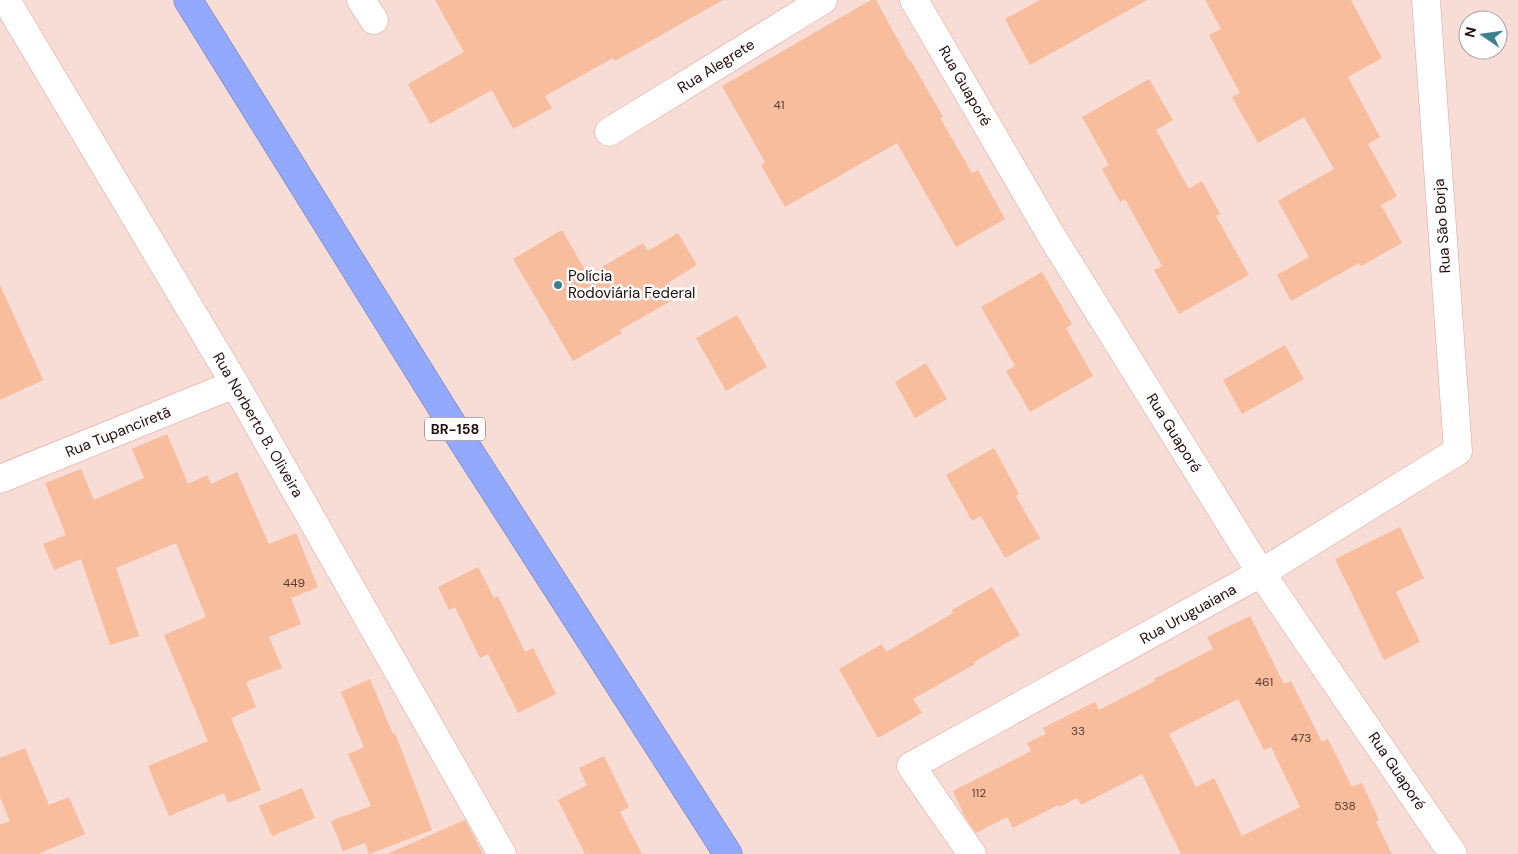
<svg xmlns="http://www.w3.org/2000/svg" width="1518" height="854" font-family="'DM Sans',sans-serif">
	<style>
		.building { fill: #f7bd9c; fill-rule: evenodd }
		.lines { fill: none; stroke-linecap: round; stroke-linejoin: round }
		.minor-casing { stroke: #e3a194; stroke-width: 29 }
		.highway-casing { stroke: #6c72a8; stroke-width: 29 }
		.minor { stroke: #fff; stroke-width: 28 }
		.highway { stroke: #92a9fe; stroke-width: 28 }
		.poi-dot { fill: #3c818e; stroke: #fff; stroke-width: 2 }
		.labels { text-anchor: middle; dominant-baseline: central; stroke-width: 5; stroke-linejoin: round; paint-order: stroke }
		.number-label { font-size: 12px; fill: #59392e }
		.shield { fill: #fff; stroke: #665653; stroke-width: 1 }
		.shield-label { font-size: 14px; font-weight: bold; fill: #240d09 }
		.street-label { font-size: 15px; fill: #240d09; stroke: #fff }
		.poi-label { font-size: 15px; fill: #240d09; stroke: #fff; text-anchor: start }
	</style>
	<rect width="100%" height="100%" fill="#f8dcd6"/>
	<g class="building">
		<path d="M 435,0 L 723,0 L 615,61 L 613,58 L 545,96 L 552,108 L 513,129 L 492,90 L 430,124 L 408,84 L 464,52 Z"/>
		<path d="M 871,0 L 876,0 L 910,62 L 911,61 L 943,117 L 940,118 L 972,173 L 978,170 L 1005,219 L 956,247 L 897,143 L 785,207 L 761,165 L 765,162 L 722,86 Z"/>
		<path d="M 1040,0 L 1147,0 L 1030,65 L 1005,19 Z"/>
		<path d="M 1205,0 L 1351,0 L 1382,58 L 1348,77 L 1380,137 L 1368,144 L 1397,196 L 1381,205 L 1402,243 L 1361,266 L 1359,263 L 1291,301 L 1277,275 L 1309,257 L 1278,201 L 1334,169 L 1304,117 L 1258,143 L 1232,97 L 1240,93 L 1209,35 L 1221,29 Z"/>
		<path d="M 1149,79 L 1173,120 L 1156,130 L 1189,189 L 1202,181 L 1220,214 L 1216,216 L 1249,275 L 1179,314 L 1154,270 L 1162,266 L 1125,199 L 1120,202 L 1102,169 L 1109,165 L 1082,117 Z"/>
		<path d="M 562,230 L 588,275 L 643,243 L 648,251 L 678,233 L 697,265 L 669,282 L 678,297 L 620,330 L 622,333 L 573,361 L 513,259 Z"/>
		<path d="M 1042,272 L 1072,324 L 1066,328 L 1093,376 L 1030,412 L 1006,371 L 1015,366 L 981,307 Z"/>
		<path d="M 0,285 L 43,380 L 0,400 Z"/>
		<path d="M 737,315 L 767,367 L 726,391 L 696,338 Z"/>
		<path d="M 1285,345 L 1304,379 L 1242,414 L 1223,380 Z"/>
		<path d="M 926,363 L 947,399 L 915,418 L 895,382 Z"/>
		<path d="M 167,434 L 188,484 L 207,475 L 211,484 L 237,472 L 269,544 L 296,533 L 318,587 L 291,598 L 301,624 L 269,637 L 282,668 L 246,682 L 256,707 L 231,718 L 261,790 L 228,803 L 224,793 L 169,816 L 148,766 L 208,741 L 164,635 L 206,617 L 176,543 L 116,568 L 139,636 L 110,645 L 81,559 L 54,570 L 43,544 L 66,535 L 45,483 L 81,469 L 94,500 L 144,478 L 132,449 Z"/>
		<path d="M 994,448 L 1019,494 L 1016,496 L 1040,538 L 1005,558 L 981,516 L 972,521 L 946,475 Z"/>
		<path d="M 1400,527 L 1424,578 L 1396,592 L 1420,642 L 1384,660 L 1335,559 Z"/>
		<path d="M 478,567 L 494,598 L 498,596 L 525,652 L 533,648 L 556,694 L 518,713 L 488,654 L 480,658 L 455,607 L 449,610 L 438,587 Z"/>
		<path d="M 992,587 L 1020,635 L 974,662 L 975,664 L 913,699 L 922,713 L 878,738 L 839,669 L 882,644 L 886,652 L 953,613 L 952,610 Z"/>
		<path d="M 1250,616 L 1284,684 L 1291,681 L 1322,742 L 1328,739 L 1352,787 L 1362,783 L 1379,820 L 1376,822 L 1392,854 L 1181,854 L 1142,774 L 1081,805 L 1077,798 L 1059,807 L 1058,805 L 1013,828 L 1007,817 L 976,833 L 965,817 L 953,791 L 1031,751 L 1027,743 L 1046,734 L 1043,728 L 1095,702 L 1099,710 L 1155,681 L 1154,679 L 1213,649 L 1207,637 ZM 1238,699 L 1264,750 L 1271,747 L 1300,807 L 1242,836 L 1214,778 L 1196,787 L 1169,734 Z"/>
		<path d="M 370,679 L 393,734 L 395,733 L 432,830 L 369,854 L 365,843 L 343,851 L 331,821 L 371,806 L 348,754 L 364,747 L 341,692 Z"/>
		<path d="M 25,748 L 49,805 L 69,797 L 85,834 L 38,854 L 0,854 L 0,825 L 10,821 L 0,797 L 0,758 Z"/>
		<path d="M 604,756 L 629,807 L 620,812 L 642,854 L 585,854 L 558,800 L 587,785 L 579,768 Z"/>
		<path d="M 302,788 L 315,818 L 272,836 L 259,806 Z"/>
		<path d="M 465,820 L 483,854 L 387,854 Z"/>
	</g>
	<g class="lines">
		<defs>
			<g id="minor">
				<path d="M 6,0 L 235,384 L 502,854"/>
				<path d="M 361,0 L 374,20"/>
				<path d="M 914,0 L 1051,235 L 1261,573 L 1453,854"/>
				<path d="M 609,132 L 823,0"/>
				<path d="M 0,479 L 235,384"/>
				<path d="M 972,854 L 911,766 L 1261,573 L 1458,451 L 1426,0"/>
			</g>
			<path id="highway" d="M 188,0 L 462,440 L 728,854"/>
		</defs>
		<use href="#minor" class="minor-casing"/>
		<use href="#highway" class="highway-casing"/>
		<use href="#minor" class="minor"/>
		<use href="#highway" class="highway"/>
	</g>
	<circle class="poi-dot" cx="558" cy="285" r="5"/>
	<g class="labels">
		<g class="number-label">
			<text x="779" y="105">41</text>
			<text x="294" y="583">449</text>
			<text x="1264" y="682">461</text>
			<text x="1078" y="731">33</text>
			<text x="1301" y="738">473</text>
			<text x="979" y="793">112</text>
			<text x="1345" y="806">538</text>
		</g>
		<rect class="shield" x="425" y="417.5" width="60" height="23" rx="4"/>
		<g class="shield-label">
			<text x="455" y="429">BR-158</text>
		</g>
		<g class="street-label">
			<text transform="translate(716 66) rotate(-32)">Rua Alegrete</text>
			<text transform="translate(965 86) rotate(60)">Rua Guaporé</text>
			<text transform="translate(1442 226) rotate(-94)">Rua São Borja</text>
			<text transform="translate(258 425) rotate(60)">Rua Norberto B. Oliveira</text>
			<text transform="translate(118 432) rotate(-22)">Rua Tupanciretã</text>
			<text transform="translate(1174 433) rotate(58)">Rua Guaporé</text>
			<text transform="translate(1188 614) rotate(-29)">Rua Uruguaiana</text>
			<text transform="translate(1397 771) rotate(56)">Rua Guaporé</text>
		</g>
		<g class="poi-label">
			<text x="568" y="276">Polícia<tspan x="568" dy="17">Rodoviária Federal</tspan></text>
		</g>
	</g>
	<g transform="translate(1483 35) rotate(283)"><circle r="24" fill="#ffffff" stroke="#a79e9d"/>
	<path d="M0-4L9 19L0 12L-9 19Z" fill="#3c818e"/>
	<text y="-8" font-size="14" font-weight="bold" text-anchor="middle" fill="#240d09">N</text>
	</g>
</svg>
